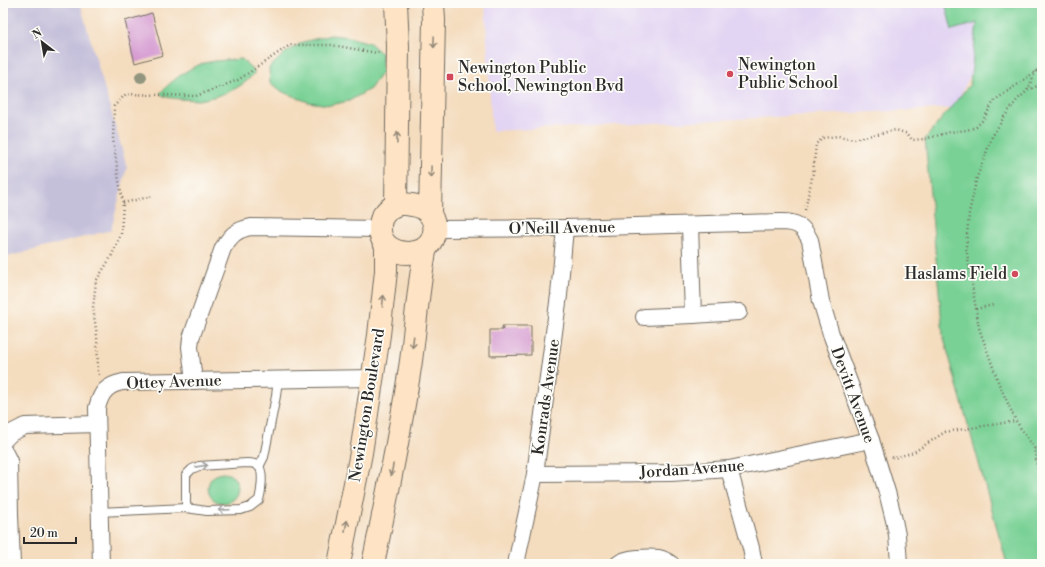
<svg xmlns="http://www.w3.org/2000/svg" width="1045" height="567" font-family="'Libre Bodoni',serif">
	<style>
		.built { fill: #e2d4f3 }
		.industrial { fill: #c5c0da }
		.green { fill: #7ad196; stroke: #527e60 }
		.building { fill: #d59bd1 }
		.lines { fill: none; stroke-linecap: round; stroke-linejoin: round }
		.lane-casing { stroke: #71695e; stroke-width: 10 }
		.street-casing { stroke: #71695e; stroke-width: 18 }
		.secondary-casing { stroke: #71695e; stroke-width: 24 }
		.path { stroke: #71695e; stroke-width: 2.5; stroke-dasharray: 1 3; stroke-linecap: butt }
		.lane { stroke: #fff; stroke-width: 8 }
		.street { stroke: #fff; stroke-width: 16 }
		.secondary { stroke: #fee4c5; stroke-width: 22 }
		.tree { fill: #93967f }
		.oneway { stroke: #948878 }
		.oneway2 { stroke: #a0a0a0 }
		.poi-dot { fill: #d1495b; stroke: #fdfcf7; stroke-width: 1.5 }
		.labels { text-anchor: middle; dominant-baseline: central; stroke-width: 3.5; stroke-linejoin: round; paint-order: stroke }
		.poi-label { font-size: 16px; fill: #2b2b2b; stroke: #fdfcf7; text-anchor: start }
		.street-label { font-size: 16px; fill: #2b2b2b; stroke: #fdfcf7 }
	</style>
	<rect width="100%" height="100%" fill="#fdfcf7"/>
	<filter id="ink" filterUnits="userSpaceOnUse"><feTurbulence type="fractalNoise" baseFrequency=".025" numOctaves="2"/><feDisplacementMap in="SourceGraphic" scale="8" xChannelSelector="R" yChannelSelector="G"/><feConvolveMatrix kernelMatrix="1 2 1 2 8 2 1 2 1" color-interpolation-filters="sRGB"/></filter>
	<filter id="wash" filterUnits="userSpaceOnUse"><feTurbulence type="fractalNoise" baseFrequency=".012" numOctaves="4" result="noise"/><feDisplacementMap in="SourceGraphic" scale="16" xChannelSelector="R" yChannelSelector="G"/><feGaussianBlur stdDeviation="0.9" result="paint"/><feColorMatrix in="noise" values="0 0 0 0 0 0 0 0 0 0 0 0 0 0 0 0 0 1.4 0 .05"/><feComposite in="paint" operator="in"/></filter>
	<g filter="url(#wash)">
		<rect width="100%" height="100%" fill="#f4dcbe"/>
		<path class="built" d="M 485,3 L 991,3 L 988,40 L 954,108 L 492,131 Z"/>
		<path class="industrial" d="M 3,3 L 80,3 L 127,167 L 111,230 L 3,258 Z"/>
		<g class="green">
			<path d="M 945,3 L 1042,3 L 1042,564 L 1007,564 L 943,335 L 925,139 L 970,84 L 977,23 L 952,30 Z"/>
			<path d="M 331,35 L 349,37 L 370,43 L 382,54 L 382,72 L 370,89 L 349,101 L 330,105 L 308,102 L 283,92 L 270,83 L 269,68 L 285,53 L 303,42 Z"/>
			<path d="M 242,59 L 255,72 C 243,89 219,97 198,100 C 192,100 186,99 180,99 C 173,98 164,98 160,93 C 172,81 185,70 201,64 C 214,60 229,60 242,59 Z"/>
			<circle cx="223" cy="488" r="15"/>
		</g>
		<g id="blocks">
			<g class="building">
				<path d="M 152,13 L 163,55 L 135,63 L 125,21 Z"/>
				<path d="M 502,326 L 531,326 L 531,355 L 490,356 L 490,330 L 503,330 Z"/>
			</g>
		</g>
	</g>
	<g filter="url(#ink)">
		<use href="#blocks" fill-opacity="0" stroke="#71695e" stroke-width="1"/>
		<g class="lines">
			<defs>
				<g id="lane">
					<path d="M 259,467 L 264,457 L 276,396 L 278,379"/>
					<path d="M 99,512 L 186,508 L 207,511 L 241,510 L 250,507 L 259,500 C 261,493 264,472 259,467 C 257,464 251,463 247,463 L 199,466 L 192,469 L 186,475 L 186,508"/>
				</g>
				<g id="street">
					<path d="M 435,229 L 565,228 L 781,222 C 797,222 803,226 810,240 L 821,301 L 831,334 L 871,440 L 887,492 L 894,520 L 897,535 L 899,564"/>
					<path d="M 693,315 L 739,312"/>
					<path d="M 644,317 L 693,315 L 690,225"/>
					<path d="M 194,381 L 190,347 L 191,338 L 223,248 C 231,235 236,230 251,227 L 379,229"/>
					<path d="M 3,441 L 11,433 L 25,426 L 97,424"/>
					<path d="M 3,449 L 9,461 L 10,514 L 12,564"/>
					<path d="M 729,469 L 751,548 L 754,564"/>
					<path d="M 535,474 L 671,473 L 729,469 L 871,440"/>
					<path d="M 101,564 L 97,408 C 101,392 107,385 123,382 L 373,378"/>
					<path d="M 516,564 L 535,474 L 559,295 L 565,228"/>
					<path d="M 618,564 C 626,557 649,557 659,558 C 664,559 667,561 671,564"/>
				</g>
				<g id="secondary">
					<path d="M 405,204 C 411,205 417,205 422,208 C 435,215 438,231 430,243 C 427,248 421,251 415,252 C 398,256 378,246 380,226 C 380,221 382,216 386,212 C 388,209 392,207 396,205 C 398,204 402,204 405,204 Z"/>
					<path d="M 396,205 L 398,46 L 396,3"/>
					<path d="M 430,214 L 434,20 L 433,3"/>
					<path d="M 339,564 L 361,453 L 379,335 L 386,271 L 386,245"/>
					<path d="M 373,564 C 387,497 401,429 411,361 C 416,323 418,285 426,247"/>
				</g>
			</defs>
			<use href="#lane" class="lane-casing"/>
			<use href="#street" class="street-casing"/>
			<use href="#secondary" class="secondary-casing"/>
			<g class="path">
				<path d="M 1036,71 L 1027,91 L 1017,100 L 1004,117 L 992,137 L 977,177 L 969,213 L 966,247 L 979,328 L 999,384 L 1016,421 L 1034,448 L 1038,471 L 1042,478"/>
				<path d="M 1028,90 L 1042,84"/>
				<path d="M 123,203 L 153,196"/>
				<path d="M 805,210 L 813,173 L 816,144 L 823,138 L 838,136 L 854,139 L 896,130 L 908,134 L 912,140 L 925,139 L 950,132 L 967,130 L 976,127 L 983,120 L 994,101 L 1042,67"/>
				<path d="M 976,309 L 993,305"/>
				<path d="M 99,375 L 98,371 L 97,336 L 93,308 L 96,281 L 111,257 L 121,234 L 123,203 L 119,181 L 113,139 L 114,106 L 126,94 L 196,96 L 238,80 L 290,45 L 332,45 L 377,53 L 379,52"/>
				<path d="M 1035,449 L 1042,458"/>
				<path d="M 892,457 L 894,458 L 914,452 L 945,432 L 1016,421"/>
			</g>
			<use href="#lane" class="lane"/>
			<use href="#street" class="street"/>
			<use href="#secondary" class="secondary"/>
		</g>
		<circle class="tree" cx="141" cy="77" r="6"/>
		<defs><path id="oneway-shaft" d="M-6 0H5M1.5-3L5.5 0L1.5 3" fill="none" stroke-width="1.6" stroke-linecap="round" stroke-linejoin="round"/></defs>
		<g class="oneway">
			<use href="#oneway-shaft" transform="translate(434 42) rotate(91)"/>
			<use href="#oneway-shaft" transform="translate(397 138) rotate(-89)"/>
			<use href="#oneway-shaft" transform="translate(431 172) rotate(91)"/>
			<use href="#oneway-shaft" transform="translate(383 301) rotate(-84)"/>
			<use href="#oneway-shaft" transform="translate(413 342) rotate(97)"/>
			<use href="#oneway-shaft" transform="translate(392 470) rotate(101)"/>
			<use href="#oneway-shaft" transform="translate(346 526) rotate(-79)"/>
		</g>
		<g class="oneway2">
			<use href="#oneway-shaft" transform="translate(202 466) rotate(-8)"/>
			<use href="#oneway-shaft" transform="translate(224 510) rotate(178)"/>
		</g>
	</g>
	<g class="poi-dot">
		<circle cx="730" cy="74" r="4"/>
		<rect x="446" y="73" width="8" height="8" rx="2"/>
		<circle cx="1015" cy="274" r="4"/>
	</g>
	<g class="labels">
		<g class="poi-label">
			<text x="738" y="65">Newington<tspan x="738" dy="18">Public School</tspan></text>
			<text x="458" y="68">Newington Public<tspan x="458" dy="18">School, Newington Bvd</tspan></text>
			<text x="1007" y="274" text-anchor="end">Haslams Field</text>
		</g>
		<g class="street-label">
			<text transform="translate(562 228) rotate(-1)">O'Neill Avenue</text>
			<text transform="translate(174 382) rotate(-2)">Ottey Avenue</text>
			<text transform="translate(853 395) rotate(70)">Devitt Avenue</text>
			<text transform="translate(546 397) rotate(-82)">Konrads Avenue</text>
			<text transform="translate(367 405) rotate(-81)">Newington Boulevard</text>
			<text transform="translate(692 469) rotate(-4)">Jordan Avenue</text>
		</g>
	</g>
	<rect width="1045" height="567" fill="none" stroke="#fdfcf7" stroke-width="16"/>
	<g transform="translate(42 42) rotate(329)" stroke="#fdfcf7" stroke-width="3" paint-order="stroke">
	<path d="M0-3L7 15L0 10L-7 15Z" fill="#2b2b2b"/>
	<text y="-6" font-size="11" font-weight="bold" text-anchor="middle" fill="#2b2b2b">N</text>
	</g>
	<path d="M24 537v6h52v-6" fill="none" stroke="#2b2b2b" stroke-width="2"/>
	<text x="30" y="537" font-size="12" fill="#2b2b2b" stroke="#fdfcf7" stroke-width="3" paint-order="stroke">20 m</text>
</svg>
